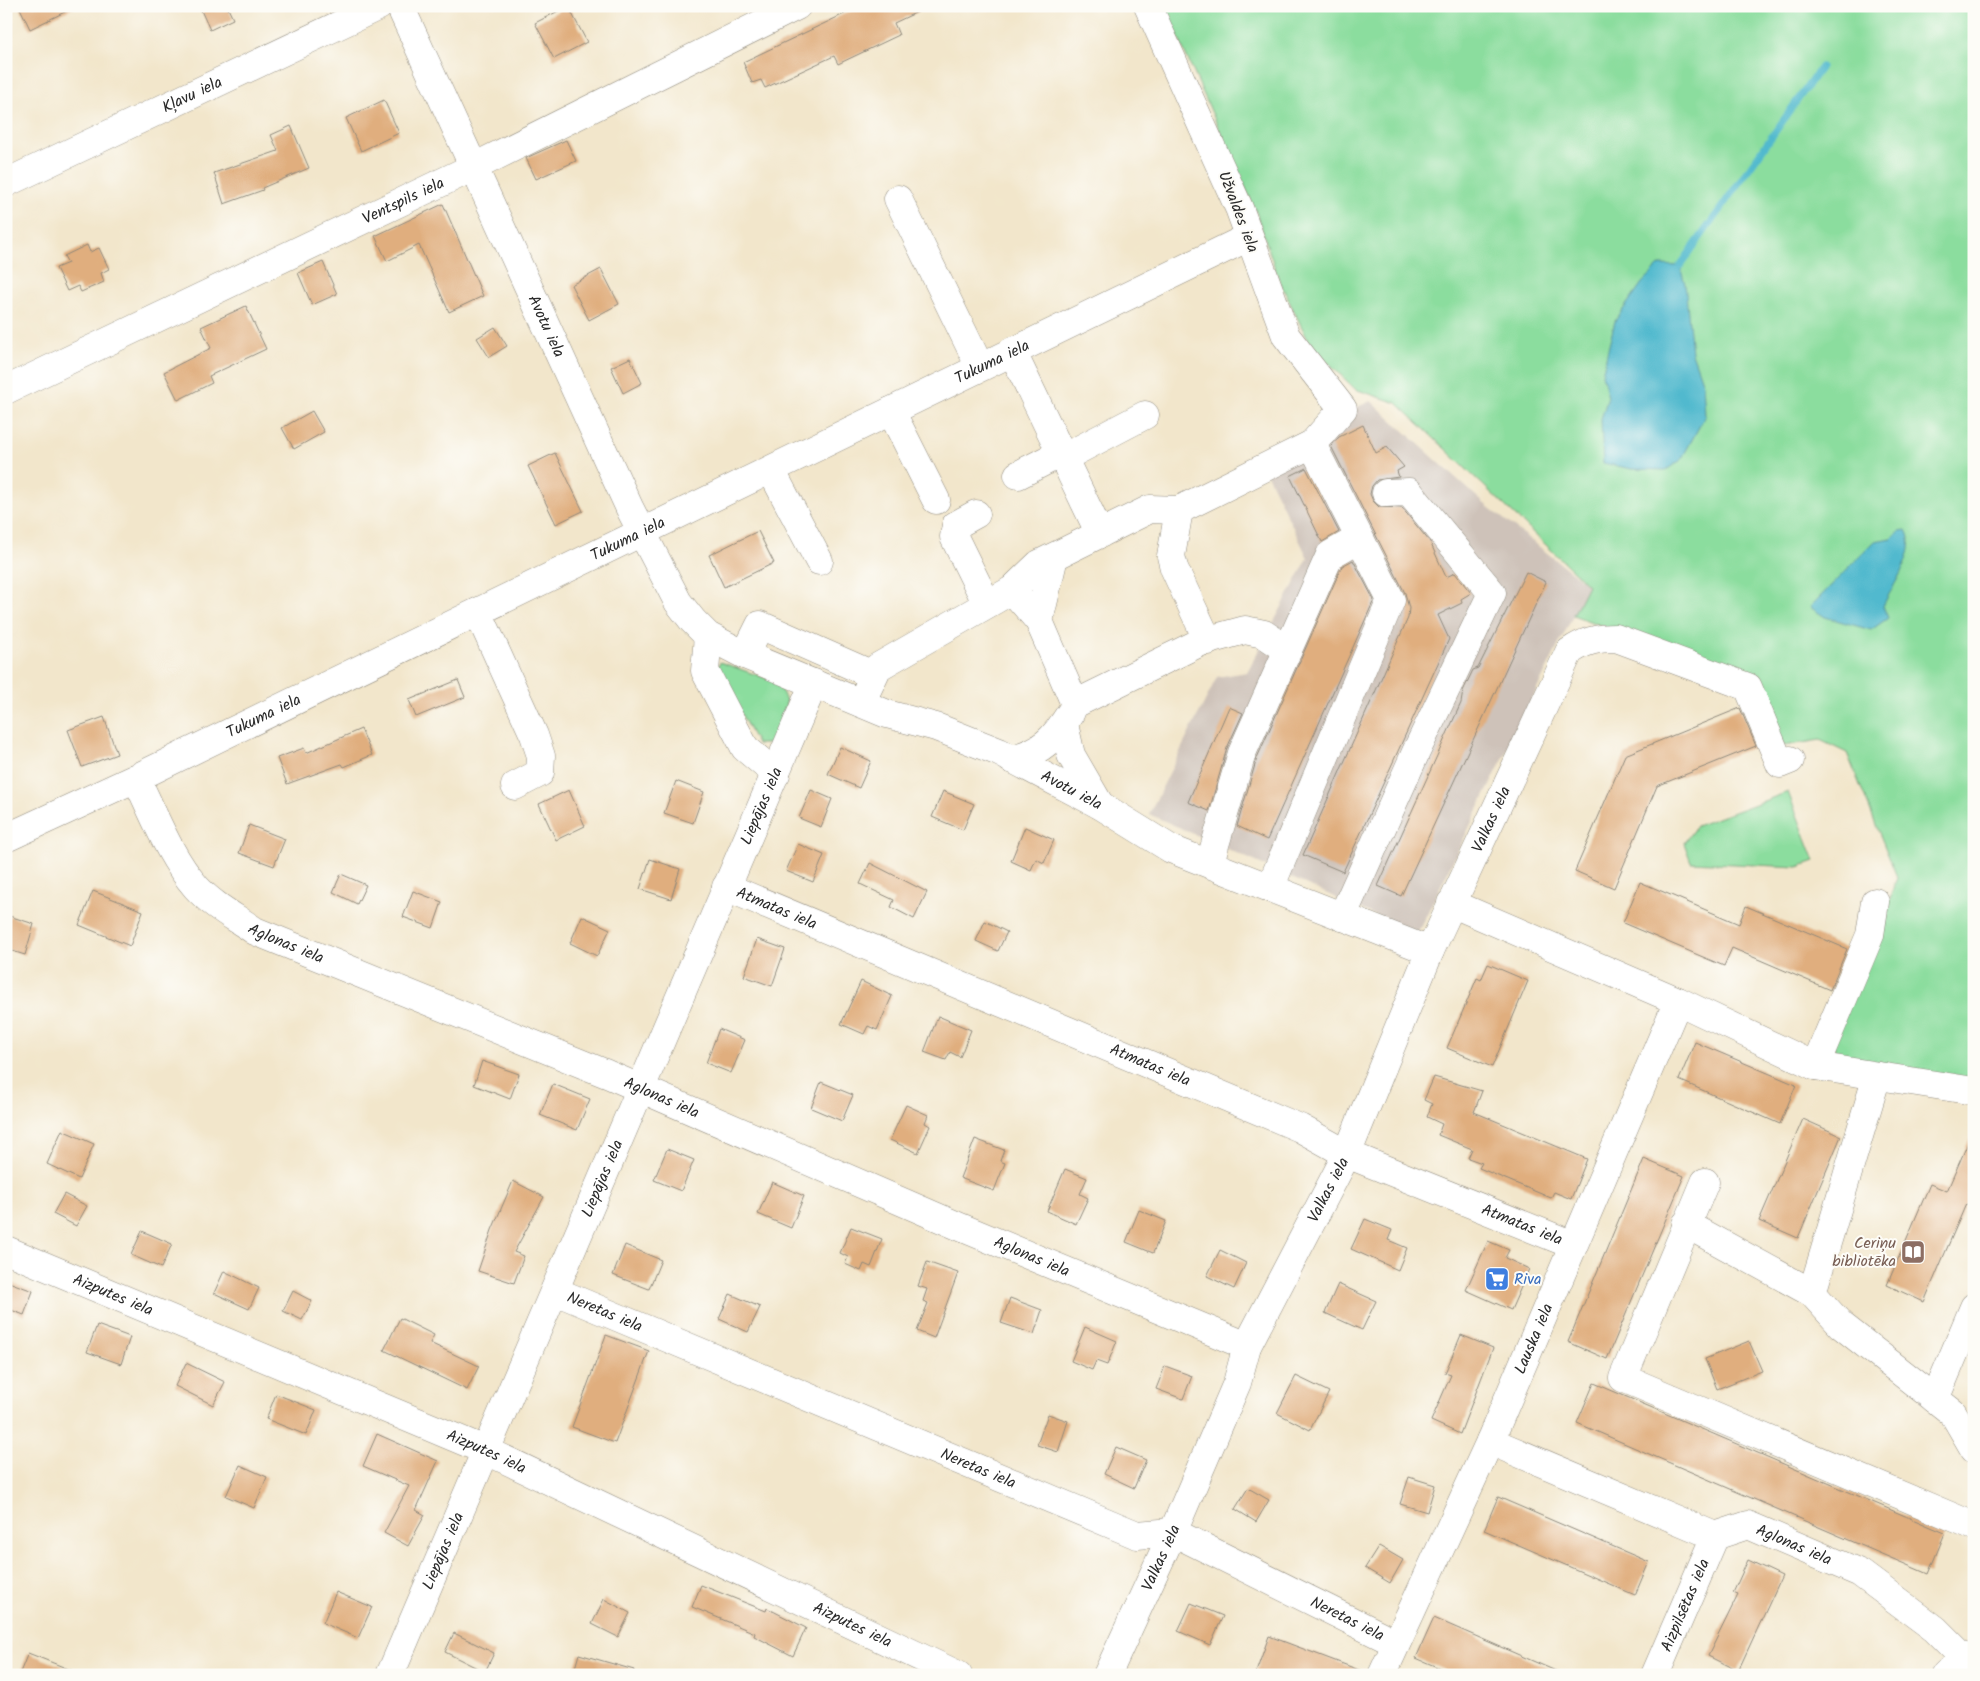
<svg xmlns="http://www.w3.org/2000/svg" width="1980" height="1681" font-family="Kalam,sans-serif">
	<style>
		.industrial { fill: #cec2b9 }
		.green { fill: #8bdd9e; stroke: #5b8464 }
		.water { fill: #51b9ce; stroke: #3e727c }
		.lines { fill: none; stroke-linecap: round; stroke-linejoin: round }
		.stream { stroke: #51b9ce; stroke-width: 7 }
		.building { fill: #e0ae7e }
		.minor-casing { stroke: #8e887b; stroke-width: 29 }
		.minor { stroke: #fff; stroke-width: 28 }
		.labels { text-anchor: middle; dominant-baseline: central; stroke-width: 4; stroke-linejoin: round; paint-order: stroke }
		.street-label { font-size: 16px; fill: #2b2b2b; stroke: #fdfcf7 }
		.education-label { font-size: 16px; fill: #785e54; stroke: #fdfcf7; text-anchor: end }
		.shop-label { font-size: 16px; fill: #366cbe; stroke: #fdfcf7; text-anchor: start }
	</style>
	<rect width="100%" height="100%" fill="#fdfcf7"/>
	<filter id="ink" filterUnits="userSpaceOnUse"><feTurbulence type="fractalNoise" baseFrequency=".02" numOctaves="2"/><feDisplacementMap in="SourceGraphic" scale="10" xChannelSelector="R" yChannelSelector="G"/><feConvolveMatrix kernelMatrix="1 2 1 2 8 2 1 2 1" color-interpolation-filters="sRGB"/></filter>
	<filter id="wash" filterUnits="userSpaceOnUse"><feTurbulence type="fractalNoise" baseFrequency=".0096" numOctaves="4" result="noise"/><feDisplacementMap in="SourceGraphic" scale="20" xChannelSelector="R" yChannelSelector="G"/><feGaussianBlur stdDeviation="1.12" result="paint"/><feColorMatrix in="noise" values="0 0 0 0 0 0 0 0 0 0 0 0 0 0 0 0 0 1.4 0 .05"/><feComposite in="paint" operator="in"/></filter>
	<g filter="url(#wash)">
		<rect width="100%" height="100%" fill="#f2e6cb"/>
		<path class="industrial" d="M 1371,401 L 1487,506 L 1588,585 L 1417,934 L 1149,814 L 1217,677 L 1247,672 L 1308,558 L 1261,462 L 1321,423 Z"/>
		<g class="green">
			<path d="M 1164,6 L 1974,6 L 1974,1084 L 1838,1062 L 1832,1039 L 1887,908 L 1897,877 L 1847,753 L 1820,740 L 1784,746 L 1757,684 L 1573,615 L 1588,585 L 1397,403 L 1355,389 L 1311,346 L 1279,280 L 1255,209 Z"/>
			<path d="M 720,662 L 771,680 L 780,688 L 786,700 L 786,709 L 775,740 L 769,744 L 757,744 L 717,668 Z"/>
			<path d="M 1788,792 L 1815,861 L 1798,867 L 1691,862 L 1684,843 L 1696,826 Z"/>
		</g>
		<g class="water">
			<path d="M 1660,265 L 1680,266 L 1685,284 L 1692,353 L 1703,384 L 1705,416 L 1681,460 L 1666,470 L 1632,469 L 1603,463 L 1601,419 L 1608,397 L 1602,374 L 1615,321 L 1642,283 Z"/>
			<path d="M 1906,530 C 1919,551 1892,586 1883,606 L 1888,618 L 1871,630 L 1825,617 L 1810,607 L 1875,541 L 1891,538 L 1900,531 Z"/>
		</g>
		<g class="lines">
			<path class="stream" d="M 1680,266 L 1821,67"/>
		</g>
		<g id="blocks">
			<g class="building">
				<path d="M 19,6 L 77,6 L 30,29 Z"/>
				<path d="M 199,6 L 227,6 L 233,19 L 210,30 Z"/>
				<path d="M 568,6 L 587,42 L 554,59 L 535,23 Z"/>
				<path d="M 861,6 L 930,6 L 894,23 L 899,35 L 838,64 L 834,56 L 765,88 L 761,80 L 752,83 L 743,62 Z"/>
				<path d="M 384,100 L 399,133 L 361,151 L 346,118 Z"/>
				<path d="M 291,126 L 309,168 L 262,188 L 263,190 L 224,204 L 214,173 L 278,151 L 271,135 Z"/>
				<path d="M 566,140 L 576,161 L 536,179 L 526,158 Z"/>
				<path d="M 443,204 L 483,296 L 449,312 L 419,245 L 387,261 L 375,236 Z"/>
				<path d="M 87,245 L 90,252 L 99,248 L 109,269 L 101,273 L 104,282 L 81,292 L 78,286 L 67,291 L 56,268 L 68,263 L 64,256 Z"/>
				<path d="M 323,262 L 337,294 L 312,305 L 298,273 Z"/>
				<path d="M 601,269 L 619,304 L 589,320 L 571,285 Z"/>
				<path d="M 246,306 L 266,349 L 209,376 L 212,383 L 178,400 L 164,372 L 211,348 L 201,327 Z"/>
				<path d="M 495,327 L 507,346 L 489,357 L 477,338 Z"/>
				<path d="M 630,358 L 642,383 L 623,393 L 611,367 Z"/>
				<path d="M 312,411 L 324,432 L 294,449 L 282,428 Z"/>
				<path d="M 1363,425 L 1376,453 L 1387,447 L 1404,467 L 1397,471 L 1399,477 L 1377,480 L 1372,486 L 1370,494 L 1373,501 L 1379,507 L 1402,508 L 1430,542 L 1446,577 L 1455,573 L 1471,593 L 1461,599 L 1462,603 L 1438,615 L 1449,639 L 1343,872 L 1303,855 L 1408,618 L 1409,608 L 1405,593 L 1331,446 L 1339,437 Z"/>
				<path d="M 555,453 L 583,511 L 556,524 L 528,466 Z"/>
				<path d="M 1306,468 L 1339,532 L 1322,542 L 1290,476 Z"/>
				<path d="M 758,531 L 774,563 L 724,587 L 709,555 Z"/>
				<path d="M 1353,560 L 1374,600 L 1267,840 L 1237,826 L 1257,758 L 1342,566 Z"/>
				<path d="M 1526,572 L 1546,582 L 1401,896 L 1378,886 L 1461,703 L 1463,691 L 1473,670 L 1478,668 Z"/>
				<path d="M 458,680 L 465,697 L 416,717 L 409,700 Z"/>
				<path d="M 1229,707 L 1243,713 L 1227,748 L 1209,811 L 1188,802 Z"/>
				<path d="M 1740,708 L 1756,746 L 1657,786 L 1614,888 L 1575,871 L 1625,755 Z"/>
				<path d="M 104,717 L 117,754 L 82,767 L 68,730 Z"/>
				<path d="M 361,729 L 372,755 L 344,767 L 342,764 L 287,784 L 277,758 L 304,748 L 306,753 Z"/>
				<path d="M 840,747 L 871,761 L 859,788 L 828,774 Z"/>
				<path d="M 676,781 L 704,792 L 693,823 L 664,813 Z"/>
				<path d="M 569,790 L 585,826 L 556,840 L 539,804 Z"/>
				<path d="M 811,790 L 832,799 L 821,827 L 799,818 Z"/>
				<path d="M 943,791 L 974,804 L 963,830 L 932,817 Z"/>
				<path d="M 249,825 L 285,839 L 274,866 L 239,853 Z"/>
				<path d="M 1025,827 L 1054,840 L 1044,863 L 1036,859 L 1031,870 L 1011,861 Z"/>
				<path d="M 798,844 L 824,855 L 813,882 L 786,871 Z"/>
				<path d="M 650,859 L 680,869 L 671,899 L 640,889 Z"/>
				<path d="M 870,863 L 927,892 L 914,919 L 891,907 L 894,900 L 860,884 Z"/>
				<path d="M 341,874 L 366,885 L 357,904 L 333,892 Z"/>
				<path d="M 1640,882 L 1739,924 L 1746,906 L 1847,949 L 1830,990 L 1732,948 L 1724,966 L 1623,923 Z"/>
				<path d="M 93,891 L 143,911 L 130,946 L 79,925 Z"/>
				<path d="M 413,891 L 442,902 L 433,928 L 403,917 Z"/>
				<path d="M 6,915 L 34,924 L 25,955 L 6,949 Z"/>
				<path d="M 582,916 L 610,929 L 597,956 L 570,943 Z"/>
				<path d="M 985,921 L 1007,932 L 998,951 L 976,941 Z"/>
				<path d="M 757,939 L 785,949 L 772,986 L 744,976 Z"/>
				<path d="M 1488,964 L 1528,981 L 1492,1067 L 1447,1048 L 1477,978 L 1481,980 Z"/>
				<path d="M 861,981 L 892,996 L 877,1030 L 868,1026 L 864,1034 L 841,1024 Z"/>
				<path d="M 938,1016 L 971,1030 L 960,1057 L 950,1052 L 946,1060 L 924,1052 Z"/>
				<path d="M 719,1029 L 745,1040 L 731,1073 L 706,1063 Z"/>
				<path d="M 1695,1042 L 1796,1085 L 1780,1124 L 1679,1080 Z"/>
				<path d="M 482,1061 L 519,1074 L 510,1099 L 474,1085 Z"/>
				<path d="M 1434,1077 L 1482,1091 L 1474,1112 L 1587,1159 L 1571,1199 L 1554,1192 L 1551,1198 L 1479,1168 L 1482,1163 L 1468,1158 L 1472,1149 L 1438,1135 L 1442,1124 L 1427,1117 L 1432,1104 L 1424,1100 Z"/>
				<path d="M 821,1082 L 853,1095 L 842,1121 L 811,1108 Z"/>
				<path d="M 553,1084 L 590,1099 L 577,1130 L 540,1115 Z"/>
				<path d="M 906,1105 L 928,1115 L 925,1123 L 930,1126 L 918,1153 L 890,1140 Z"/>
				<path d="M 1803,1119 L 1841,1136 L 1798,1238 L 1759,1221 Z"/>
				<path d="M 1974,1129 L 1974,1207 L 1966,1204 L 1924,1302 L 1887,1285 L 1930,1184 L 1947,1191 Z"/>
				<path d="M 62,1130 L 94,1144 L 79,1179 L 47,1164 Z"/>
				<path d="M 975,1139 L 1004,1150 L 1000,1161 L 1005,1163 L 994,1191 L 960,1178 Z"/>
				<path d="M 667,1149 L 694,1160 L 681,1191 L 654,1180 Z"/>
				<path d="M 1644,1159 L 1684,1176 L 1607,1359 L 1568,1342 Z"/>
				<path d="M 1065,1169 L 1087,1178 L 1080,1194 L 1088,1198 L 1076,1224 L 1047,1211 Z"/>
				<path d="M 513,1181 L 544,1197 L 514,1252 L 524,1256 L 514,1283 L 478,1271 L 492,1230 Z"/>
				<path d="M 772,1182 L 804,1196 L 791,1228 L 758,1214 Z"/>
				<path d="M 64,1194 L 87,1206 L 76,1226 L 53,1214 Z"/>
				<path d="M 1139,1210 L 1166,1221 L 1153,1253 L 1126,1242 Z"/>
				<path d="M 1365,1219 L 1392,1230 L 1388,1240 L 1407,1248 L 1398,1270 L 1351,1249 Z"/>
				<path d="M 851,1227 L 882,1239 L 871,1267 L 864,1264 L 861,1271 L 845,1264 L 848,1257 L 840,1253 Z"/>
				<path d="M 142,1231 L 172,1244 L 161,1268 L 131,1255 Z"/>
				<path d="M 1488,1241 L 1509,1250 L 1505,1258 L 1529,1269 L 1511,1310 L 1466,1290 Z"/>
				<path d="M 625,1245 L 661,1260 L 649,1289 L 613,1275 Z"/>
				<path d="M 1220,1250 L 1246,1263 L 1234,1289 L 1207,1276 Z"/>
				<path d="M 927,1262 L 958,1273 L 934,1338 L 917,1331 L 928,1303 L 923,1301 L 927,1289 L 918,1286 Z"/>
				<path d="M 224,1271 L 259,1288 L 249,1309 L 214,1293 Z"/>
				<path d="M 6,1281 L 33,1291 L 24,1315 L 6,1308 Z"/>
				<path d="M 1338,1284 L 1376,1301 L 1362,1330 L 1325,1313 Z"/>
				<path d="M 293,1291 L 312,1301 L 302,1320 L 283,1311 Z"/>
				<path d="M 730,1294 L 760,1307 L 748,1332 L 719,1319 Z"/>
				<path d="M 1010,1298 L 1042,1310 L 1034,1334 L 1001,1323 Z"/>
				<path d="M 400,1318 L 434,1335 L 430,1343 L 479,1366 L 467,1390 L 384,1350 Z"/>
				<path d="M 97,1325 L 130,1337 L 121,1364 L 87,1352 Z"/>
				<path d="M 1085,1327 L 1117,1341 L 1107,1365 L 1096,1361 L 1092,1370 L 1071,1361 Z"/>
				<path d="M 606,1335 L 649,1351 L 615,1443 L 572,1427 Z"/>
				<path d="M 1461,1335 L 1493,1348 L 1460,1434 L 1431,1421 L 1451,1375 L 1445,1373 Z"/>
				<path d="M 1749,1341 L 1762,1371 L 1717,1389 L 1705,1359 Z"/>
				<path d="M 186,1363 L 225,1382 L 213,1405 L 175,1386 Z"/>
				<path d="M 1165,1366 L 1192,1376 L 1183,1399 L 1156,1389 Z"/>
				<path d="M 1296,1376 L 1329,1392 L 1310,1430 L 1277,1413 Z"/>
				<path d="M 1594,1383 L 1945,1533 L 1928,1574 L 1577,1423 Z"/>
				<path d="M 276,1394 L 316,1410 L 306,1435 L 266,1419 Z"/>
				<path d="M 1048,1414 L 1068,1421 L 1058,1452 L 1037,1445 Z"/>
				<path d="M 377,1434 L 438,1461 L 416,1510 L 425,1515 L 408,1546 L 384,1533 L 409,1486 L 363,1466 Z"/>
				<path d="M 1116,1447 L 1146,1460 L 1134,1488 L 1104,1474 Z"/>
				<path d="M 240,1465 L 267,1477 L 254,1508 L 226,1496 Z"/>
				<path d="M 1409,1477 L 1435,1485 L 1427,1512 L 1400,1504 Z"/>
				<path d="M 1248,1488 L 1269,1500 L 1256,1522 L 1235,1509 Z"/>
				<path d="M 1498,1497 L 1649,1562 L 1635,1595 L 1484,1530 Z"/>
				<path d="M 1379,1546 L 1403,1560 L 1390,1583 L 1365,1568 Z"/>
				<path d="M 1748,1560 L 1782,1576 L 1738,1671 L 1708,1656 L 1738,1595 L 1733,1593 Z"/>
				<path d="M 701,1585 L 766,1611 L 767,1608 L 806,1628 L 793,1656 L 754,1636 L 755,1633 L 692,1607 Z"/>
				<path d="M 336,1592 L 372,1607 L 358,1638 L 323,1623 Z"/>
				<path d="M 604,1599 L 630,1613 L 618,1637 L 592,1624 Z"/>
				<path d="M 1191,1603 L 1223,1616 L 1210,1645 L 1178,1631 Z"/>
				<path d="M 1434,1618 L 1565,1675 L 1456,1675 L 1416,1658 Z"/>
				<path d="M 454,1633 L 494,1653 L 485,1672 L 445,1652 Z"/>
				<path d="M 1269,1636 L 1367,1673 L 1366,1675 L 1255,1675 Z"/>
				<path d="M 28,1653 L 81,1674 L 81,1675 L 19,1675 Z"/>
				<path d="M 579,1654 L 634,1670 L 633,1675 L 573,1675 Z"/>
			</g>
		</g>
	</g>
	<g filter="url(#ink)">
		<use href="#blocks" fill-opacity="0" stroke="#8e887b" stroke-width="1"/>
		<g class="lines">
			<defs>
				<g id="minor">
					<path id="s1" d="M 400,6 L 630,509 L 678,602 L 693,621 L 708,636 L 745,655 L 887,714 L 936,727 L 999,752 L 1100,805 L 1171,849 L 1430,951"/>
					<path id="s2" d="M 6,183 L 379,6"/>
					<path d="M 898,199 L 980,367"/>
					<path d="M 1012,351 L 1100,534"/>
					<path id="s3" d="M 6,390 L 474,167 L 797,6"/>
					<path d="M 891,411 L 936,500"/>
					<path d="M 1063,458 L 1145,415"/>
					<path d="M 771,470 L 819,561"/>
					<path d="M 1018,475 L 1061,453"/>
					<path d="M 1179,510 L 1171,556 L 1174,568 L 1208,641"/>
					<path d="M 976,514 L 956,525 L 954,537 L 987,604"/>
					<path d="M 1012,590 L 1039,621 L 1075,704 L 1201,642 L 1245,630 L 1264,634 L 1288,650"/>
					<path d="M 478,612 L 534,735 L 541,756 L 540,773 L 515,786"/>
					<path d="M 1039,621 L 1054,557"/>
					<path d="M 708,636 L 705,671 L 745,748 L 776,774"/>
					<path d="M 745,655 L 760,625 L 873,675"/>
					<path d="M 861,703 L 878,667 L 1012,590 L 1039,564 L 1150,509 L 1179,510 L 1312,444 L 1343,409 L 1286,336 L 1239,208 L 1148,6"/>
					<path d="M 1064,724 L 1071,755 L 1100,805"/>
					<path d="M 1011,759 C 1042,752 1054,739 1071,712"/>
					<path id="s4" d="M 136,778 C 154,814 169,856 196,887 C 212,905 235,917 255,931 L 607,1074 L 958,1226 L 1247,1346"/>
					<path id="s5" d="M 6,838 L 136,778 L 1249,237"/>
					<path d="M 1210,862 L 1242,753 L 1330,555 L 1358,539"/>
					<path id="s6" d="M 726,887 L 1300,1128 L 1347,1154 L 1573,1245"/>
					<path d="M 1270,888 L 1391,600 L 1312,444"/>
					<path d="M 1451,903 L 1678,1001 L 1815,1066 L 1974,1091"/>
					<path d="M 1342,917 L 1416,752 L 1492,593 L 1409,492 L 1386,493"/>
					<path d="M 1815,1066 L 1870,935 L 1875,902"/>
					<path d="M 1705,1182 L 1623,1378 L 1974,1526"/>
					<path d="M 1686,1224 L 1812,1293 L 1841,1325 L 1953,1413 L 1974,1449"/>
					<path id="s7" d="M 6,1250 L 487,1451 L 958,1675"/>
					<path id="s8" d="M 555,1291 L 1137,1535 L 1173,1532 L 1396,1643"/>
					<path d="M 1812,1293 L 1877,1076"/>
					<path d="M 1935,1399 L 1974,1307"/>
					<path id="s9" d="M 1490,1441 L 1715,1536 L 1748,1525 L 1860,1573 L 1935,1629 L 1965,1659"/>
					<path id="s10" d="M 390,1675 L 814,683"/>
					<path id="s11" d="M 1107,1675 L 1173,1532 L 1237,1383 L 1247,1346 L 1347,1154 L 1430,951 L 1569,652 C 1584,641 1597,638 1616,638 L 1748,687 L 1780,764 L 1790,760"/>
					<path id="s12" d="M 1382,1675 L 1490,1441 L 1678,1001"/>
					<path id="s13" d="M 1655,1675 L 1715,1536"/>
					<path d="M 1946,1675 L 1965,1659 L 1974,1655"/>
				</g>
			</defs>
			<use href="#minor" class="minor-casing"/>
			<use href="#minor" class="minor"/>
		</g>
	</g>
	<defs>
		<symbol id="library-square" viewBox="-11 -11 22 22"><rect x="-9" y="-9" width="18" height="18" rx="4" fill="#8d6e63" stroke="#fdfcf7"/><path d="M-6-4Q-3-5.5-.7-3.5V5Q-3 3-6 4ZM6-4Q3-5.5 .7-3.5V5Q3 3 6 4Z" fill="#fff"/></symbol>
		<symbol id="supermarket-square" viewBox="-11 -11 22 22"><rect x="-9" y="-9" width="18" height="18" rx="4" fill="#3f7fe0" stroke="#fdfcf7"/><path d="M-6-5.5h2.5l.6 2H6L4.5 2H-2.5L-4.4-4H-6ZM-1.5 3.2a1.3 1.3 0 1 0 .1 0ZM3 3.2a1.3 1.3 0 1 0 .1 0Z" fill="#fff"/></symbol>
	</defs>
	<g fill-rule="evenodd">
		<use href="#library-square" x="1899" y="1238" width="28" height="28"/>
		<use href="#supermarket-square" x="1483" y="1265" width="28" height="28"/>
	</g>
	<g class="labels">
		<g class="street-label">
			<text stroke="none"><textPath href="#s2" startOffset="206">Kļavu iela</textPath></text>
			<text stroke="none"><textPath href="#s3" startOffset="440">Ventspils iela</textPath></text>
			<text transform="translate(1238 212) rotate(69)">Užvaldes iela</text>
			<text stroke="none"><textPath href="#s1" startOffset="352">Avotu iela</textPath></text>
			<text stroke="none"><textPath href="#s5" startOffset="1095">Tukuma iela</textPath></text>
			<text stroke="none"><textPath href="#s5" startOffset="690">Tukuma iela</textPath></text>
			<text stroke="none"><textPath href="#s5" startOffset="285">Tukuma iela</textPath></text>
			<text stroke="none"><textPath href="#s1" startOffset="1099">Avotu iela</textPath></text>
			<text stroke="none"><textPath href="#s10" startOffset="945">Liepājas iela</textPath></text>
			<text stroke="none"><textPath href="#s11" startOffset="939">Valkas iela</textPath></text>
			<text stroke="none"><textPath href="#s6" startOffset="55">Atmatas iela</textPath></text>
			<text stroke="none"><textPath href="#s4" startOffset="232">Aglonas iela</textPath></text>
			<text stroke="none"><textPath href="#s6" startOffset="460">Atmatas iela</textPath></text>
			<text stroke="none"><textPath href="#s4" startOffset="638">Aglonas iela</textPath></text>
			<text stroke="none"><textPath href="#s10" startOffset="540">Liepājas iela</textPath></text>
			<text stroke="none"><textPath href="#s11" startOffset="534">Valkas iela</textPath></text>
			<text stroke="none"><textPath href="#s6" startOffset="865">Atmatas iela</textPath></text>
			<text stroke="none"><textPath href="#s4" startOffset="1041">Aglonas iela</textPath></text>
			<text stroke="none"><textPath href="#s7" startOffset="116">Aizputes iela</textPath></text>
			<text stroke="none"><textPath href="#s8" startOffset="54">Neretas iela</textPath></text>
			<text stroke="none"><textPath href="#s12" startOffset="369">Lauska iela</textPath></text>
			<text stroke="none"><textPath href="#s7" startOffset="521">Aizputes iela</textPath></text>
			<text stroke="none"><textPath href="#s8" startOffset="459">Neretas iela</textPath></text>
			<text stroke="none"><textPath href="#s9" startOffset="329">Aglonas iela</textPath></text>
			<text stroke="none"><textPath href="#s10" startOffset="135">Liepājas iela</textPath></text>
			<text stroke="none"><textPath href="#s11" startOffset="129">Valkas iela</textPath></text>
			<text stroke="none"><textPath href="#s13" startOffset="76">Aizpilsētas iela</textPath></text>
			<text stroke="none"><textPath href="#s8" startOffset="862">Neretas iela</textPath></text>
			<text stroke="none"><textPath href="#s7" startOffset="926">Aizputes iela</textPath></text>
		</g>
		<g class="education-label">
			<text x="1896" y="1243">Ceriņu<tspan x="1896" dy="18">bibliotēka</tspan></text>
		</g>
		<g class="shop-label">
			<text x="1514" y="1279">Riva</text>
		</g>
	</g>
	<rect width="1980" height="1681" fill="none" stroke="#fdfcf7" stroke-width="25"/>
</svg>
